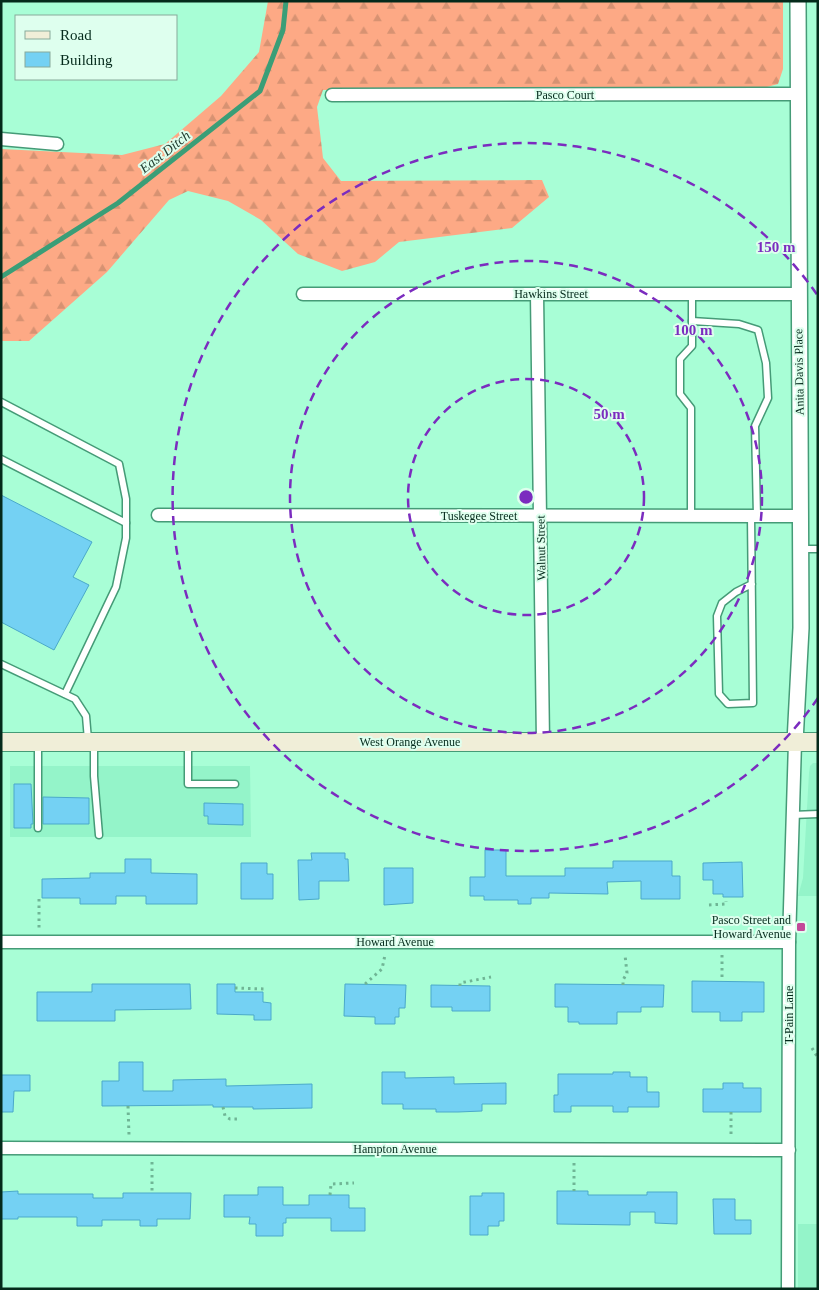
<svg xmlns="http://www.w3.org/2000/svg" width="819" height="1290" font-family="'Times New Roman',serif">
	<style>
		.built { fill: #94f4c9 }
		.forest { fill: url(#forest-firs) }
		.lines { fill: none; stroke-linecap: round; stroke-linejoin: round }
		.stream { stroke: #3a9e77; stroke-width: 5 }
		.building { fill: #74d1f3; stroke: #4aa9ca }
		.service-casing { stroke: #459b77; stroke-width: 9 }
		.minor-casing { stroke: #459b77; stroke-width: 15 }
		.tertiary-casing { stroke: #459b77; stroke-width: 18 }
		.secondary-casing { stroke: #459b77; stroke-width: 20 }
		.path { stroke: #6fb595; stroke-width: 3; stroke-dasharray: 2.5 4; stroke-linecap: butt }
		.service { stroke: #fff; stroke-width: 6 }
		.minor { stroke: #fff; stroke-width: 12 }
		.tertiary { stroke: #fff; stroke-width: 15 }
		.secondary { stroke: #f0eed8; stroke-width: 18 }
		.ring { fill: none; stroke: #7b2cbf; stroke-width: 2.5; stroke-dasharray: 9 6 }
		.poi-dot { fill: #c34899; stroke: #deffee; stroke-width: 2 }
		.labels { text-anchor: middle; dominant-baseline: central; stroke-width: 4; stroke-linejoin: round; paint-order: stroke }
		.street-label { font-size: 12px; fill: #042a1b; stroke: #deffee }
		.poi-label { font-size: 12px; fill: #042a1b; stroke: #deffee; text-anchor: end }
		.water-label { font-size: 14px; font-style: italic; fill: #1f3a2e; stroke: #deffee }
		.centre { fill: #7b2cbf; stroke: #deffee; stroke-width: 2.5 }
		.ring-label { font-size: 15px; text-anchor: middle; font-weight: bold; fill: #7b2cbf; stroke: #deffee; stroke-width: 4; stroke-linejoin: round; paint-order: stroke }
	</style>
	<defs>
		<pattern id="forest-firs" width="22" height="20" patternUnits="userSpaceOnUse" patternTransform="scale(1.25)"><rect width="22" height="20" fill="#fda985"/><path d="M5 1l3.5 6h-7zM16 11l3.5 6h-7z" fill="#d79272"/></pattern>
	</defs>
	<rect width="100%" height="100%" fill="#a8fed6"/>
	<g class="built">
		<path d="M 813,763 L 818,763 L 818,896 L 798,896 L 803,878 L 809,773 L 810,766 Z"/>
		<path d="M 10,766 L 250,766 L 251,837 L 10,837 Z"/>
		<rect x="798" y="1224" width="20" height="65"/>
	</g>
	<path class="forest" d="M 268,1 L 783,1 L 783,69 L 778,84 L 767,87 L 323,90 L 317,107 L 323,158 L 341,181 L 542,180 L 549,197 L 512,228 L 399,242 L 375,262 L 342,271 L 298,254 L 261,220 L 228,201 L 188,191 L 169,200 L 107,272 L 29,341 L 1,341 L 1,149 L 122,155 L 165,144 L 221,96 L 259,52 Z"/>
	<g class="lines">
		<path class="stream" d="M 1,277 L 118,203 L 260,91 L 283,30 L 286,1"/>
	</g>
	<g class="building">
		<path d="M 1,495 L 92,542 L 73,577 L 89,585 L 54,650 L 1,622 Z"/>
		<path d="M 14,784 L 31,784 L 33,824 L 31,824 L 31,828 L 14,828 Z"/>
		<path d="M 43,797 L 89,798 L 89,824 L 43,824 Z"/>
		<path d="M 204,803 L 243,804 L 243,825 L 208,824 L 208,816 L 204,816 Z"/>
		<path d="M 485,850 L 506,850 L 506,876 L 565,876 L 565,868 L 613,868 L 613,861 L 672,861 L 672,876 L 680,876 L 680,899 L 641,899 L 641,881 L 607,882 L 608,894 L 549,893 L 549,898 L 531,898 L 531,904 L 518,904 L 518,900 L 484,900 L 484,896 L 470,896 L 470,877 L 485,877 Z"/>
		<path d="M 311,853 L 345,853 L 345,859 L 348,859 L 349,881 L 319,881 L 319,899 L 299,900 L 298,860 L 312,860 Z"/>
		<path d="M 125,859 L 151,859 L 151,873 L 197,874 L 197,904 L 146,904 L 146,896 L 116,896 L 116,904 L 80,904 L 80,898 L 42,898 L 42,879 L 90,878 L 90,873 L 125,873 Z"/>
		<path d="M 742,862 L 743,897 L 723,897 L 723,894 L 713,894 L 713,880 L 703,880 L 703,863 Z"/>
		<path d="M 241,863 L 267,863 L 267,874 L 273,874 L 273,899 L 241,899 Z"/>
		<path d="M 384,868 L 413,868 L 413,903 L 384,905 Z"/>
		<path d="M 692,981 L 764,982 L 764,1012 L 742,1012 L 742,1021 L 720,1021 L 720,1012 L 692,1012 Z"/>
		<path d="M 92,984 L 190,984 L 191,1009 L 115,1010 L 115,1021 L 37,1021 L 37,992 L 92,992 Z"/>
		<path d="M 217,984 L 235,984 L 235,992 L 263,992 L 263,1002 L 271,1003 L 271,1020 L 254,1020 L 254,1015 L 217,1014 Z"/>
		<path d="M 345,984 L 406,985 L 405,1008 L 399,1008 L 399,1017 L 395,1017 L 395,1024 L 375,1024 L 375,1017 L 344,1016 Z"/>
		<path d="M 555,984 L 664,985 L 663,1007 L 641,1007 L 641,1012 L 617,1012 L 617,1024 L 579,1024 L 579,1022 L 568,1022 L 568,1007 L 555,1007 Z"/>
		<path d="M 431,985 L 490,986 L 490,1011 L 452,1011 L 452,1007 L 431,1007 Z"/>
		<path d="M 119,1062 L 143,1062 L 143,1091 L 173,1091 L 173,1080 L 226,1079 L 226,1086 L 312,1084 L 312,1108 L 253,1109 L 253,1107 L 213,1107 L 213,1105 L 102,1106 L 102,1081 L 119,1081 Z"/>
		<path d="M 382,1072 L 405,1072 L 405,1078 L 454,1077 L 454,1084 L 506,1083 L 506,1104 L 482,1104 L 482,1111 L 458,1112 L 436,1112 L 436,1109 L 403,1109 L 403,1104 L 382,1104 Z"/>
		<path d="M 613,1072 L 630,1072 L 630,1077 L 647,1077 L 647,1092 L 659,1092 L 659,1107 L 628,1107 L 628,1112 L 613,1112 L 613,1106 L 571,1106 L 571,1112 L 554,1112 L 554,1095 L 558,1095 L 558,1074 L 613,1074 Z"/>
		<path d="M 1,1075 L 30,1075 L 30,1091 L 14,1091 L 13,1112 L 1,1112 Z"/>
		<path d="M 723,1083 L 743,1083 L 743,1088 L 761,1088 L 761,1112 L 703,1112 L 703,1089 L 723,1089 Z"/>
		<path d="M 258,1187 L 283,1187 L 283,1205 L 309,1205 L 309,1195 L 349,1195 L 349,1208 L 365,1208 L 365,1231 L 331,1231 L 331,1218 L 286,1218 L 286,1223 L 283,1223 L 283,1236 L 256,1236 L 256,1224 L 249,1224 L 250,1217 L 224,1217 L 224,1195 L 258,1195 Z"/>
		<path d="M 18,1191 L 18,1194 L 93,1194 L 93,1198 L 123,1198 L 123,1193 L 191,1193 L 190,1219 L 157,1219 L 157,1226 L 140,1226 L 140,1220 L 102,1220 L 102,1226 L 77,1226 L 77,1217 L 18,1217 L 18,1219 L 1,1219 L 1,1192 Z"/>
		<path d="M 557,1191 L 588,1191 L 588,1195 L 647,1195 L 647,1192 L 677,1192 L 677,1224 L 655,1223 L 655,1212 L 630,1212 L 630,1225 L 557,1224 Z"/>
		<path d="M 482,1193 L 504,1193 L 504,1221 L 499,1221 L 499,1226 L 488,1226 L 488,1235 L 470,1235 L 470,1196 L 482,1196 Z"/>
		<path d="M 713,1199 L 735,1199 L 735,1220 L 751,1220 L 751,1234 L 714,1234 Z"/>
	</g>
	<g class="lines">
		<defs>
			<g id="service">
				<path d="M 692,321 L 739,324 L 758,330 L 766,363 L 768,398 L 755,426 L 757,516"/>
				<path d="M 1,402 L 119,464 L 126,499 L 126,538 L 116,587 L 65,694"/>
				<path d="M 1,459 L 126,523"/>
				<path d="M 691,516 L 691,408 L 680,394 L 680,359 L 692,346 L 692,294"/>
				<path d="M 751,516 L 753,703 L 728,704 L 719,694 L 717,616 L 722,603 L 736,592 L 752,584"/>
				<path d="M 801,549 L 818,549"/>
				<path d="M 1,664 L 75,699 L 86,716 L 88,740"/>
				<path d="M 38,742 L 38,828"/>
				<path d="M 94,744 L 94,776 L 99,835"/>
				<path d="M 188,744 L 188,784 L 235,784"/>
				<path d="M 792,815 L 818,814"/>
			</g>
			<g id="minor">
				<path d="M 332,95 L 798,94"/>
				<path d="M 1,139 L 57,144"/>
				<path d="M 303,294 L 798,294"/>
				<path d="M 537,294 L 543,742"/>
				<path d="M 158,515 L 801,516"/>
				<path d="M 1,942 L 789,942"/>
				<path d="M 1,1148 L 789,1150"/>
				<path d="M 788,1289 L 789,942 L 795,742"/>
			</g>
			<path id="tertiary" d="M 795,742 L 801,628 L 798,1"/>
			<path id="secondary" d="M 1,742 L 818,742"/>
		</defs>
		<use href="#service" class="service-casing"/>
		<use href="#minor" class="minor-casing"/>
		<use href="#tertiary" class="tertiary-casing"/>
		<use href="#secondary" class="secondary-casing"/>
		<g class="path">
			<path d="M 39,899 L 39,929"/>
			<path d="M 709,905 L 726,904 L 726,901"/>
			<path d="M 722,955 L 722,981"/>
			<path d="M 365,984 L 382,969 L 385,955"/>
			<path d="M 623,985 L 623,980 L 627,973 L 625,955"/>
			<path d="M 460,986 L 460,983 L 491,977"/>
			<path d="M 235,988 L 266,989"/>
			<path d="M 812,1048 L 818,1058"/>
			<path d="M 128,1106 L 129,1135"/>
			<path d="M 223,1107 L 225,1116 L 230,1119 L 240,1119"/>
			<path d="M 731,1112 L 731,1136"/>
			<path d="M 152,1162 L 152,1193"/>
			<path d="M 574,1163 L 574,1191"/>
			<path d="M 330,1195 L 331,1184 L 354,1183"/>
		</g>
		<use href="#service" class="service"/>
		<use href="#minor" class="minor"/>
		<use href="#tertiary" class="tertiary"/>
		<use href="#secondary" class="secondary"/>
	</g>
	<g class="ring">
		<circle cx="526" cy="497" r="118"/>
		<circle cx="526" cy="497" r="236"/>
		<path d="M818 698A354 354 0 1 1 818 296"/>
	</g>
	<rect class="poi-dot" x="796" y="922" width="10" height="10" rx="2.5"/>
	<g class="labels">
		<g class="street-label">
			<text x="565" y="95">Pasco Court</text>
			<text x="551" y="294">Hawkins Street</text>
			<text transform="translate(799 372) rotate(-91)">Anita Davis Place</text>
			<text x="479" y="516">Tuskegee Street</text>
			<text transform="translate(541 548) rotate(-91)">Walnut Street</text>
			<text x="410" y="742">West Orange Avenue</text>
			<text x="395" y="942">Howard Avenue</text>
			<text transform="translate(789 1015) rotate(-90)">T-Pain Lane</text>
			<text x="395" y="1149">Hampton Avenue</text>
		</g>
		<g class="poi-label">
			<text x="791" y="920">Pasco Street and<tspan x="791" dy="14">Howard Avenue</tspan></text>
		</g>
		<g class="water-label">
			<text transform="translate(165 152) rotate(-38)">East Ditch</text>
		</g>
	</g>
	<circle cx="526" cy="497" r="8" class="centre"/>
	<g class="ring-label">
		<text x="776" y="252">150 m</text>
		<text x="693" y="335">100 m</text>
		<text x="609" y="419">50 m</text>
	</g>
	<rect width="819" height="1290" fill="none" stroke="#042a1b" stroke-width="5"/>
	<rect x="15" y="15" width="162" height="65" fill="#deffee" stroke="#87aa9a"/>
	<rect x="25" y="31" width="25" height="8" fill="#f0eed8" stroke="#87aa9a"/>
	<text x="60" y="40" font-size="15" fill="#042a1b">Road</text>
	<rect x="25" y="52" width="25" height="15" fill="#74d1f3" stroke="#87aa9a"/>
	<text x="60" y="65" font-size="15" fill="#042a1b">Building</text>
</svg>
